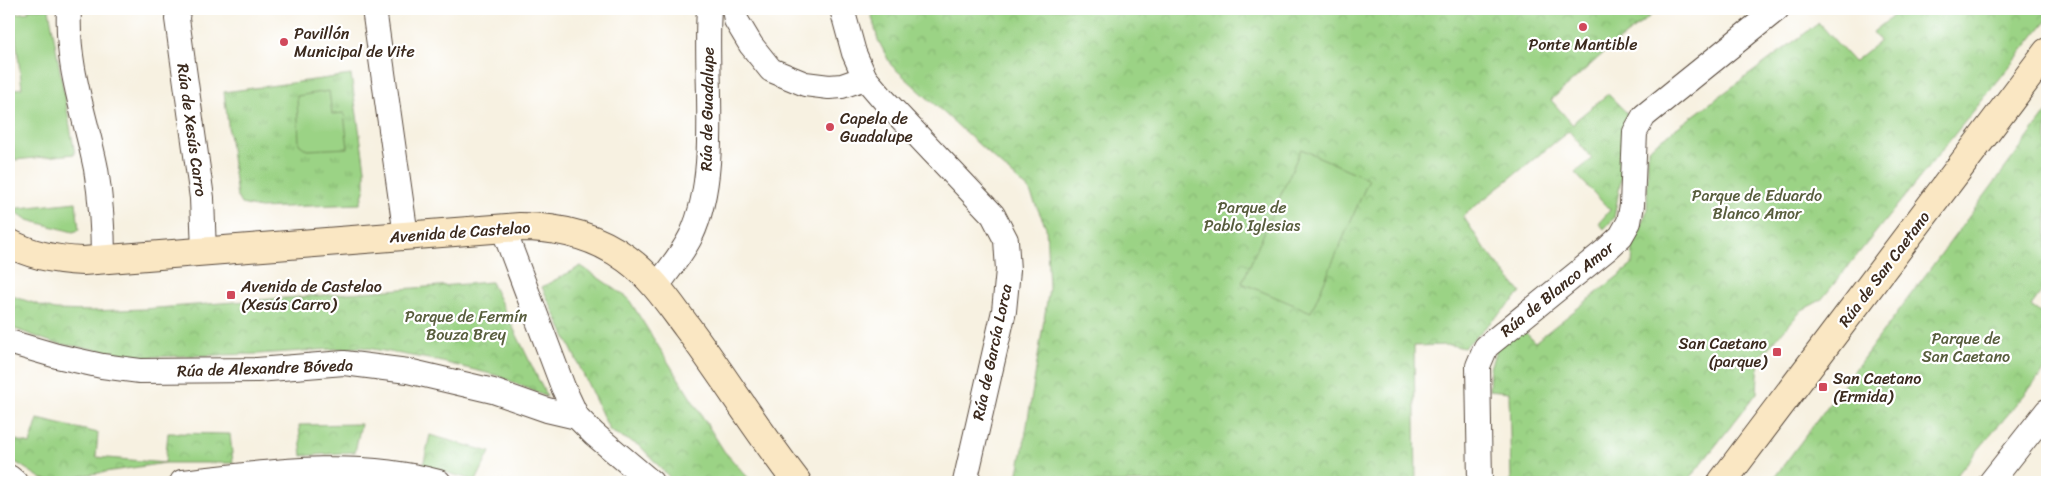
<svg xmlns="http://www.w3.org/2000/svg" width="2056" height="491" font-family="Sriracha,sans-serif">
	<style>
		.grass { fill: url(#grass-tufts); stroke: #6b7e52 }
		.park { fill: url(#park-crowns); stroke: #6b7e52 }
		.garden { fill: #9bd385; stroke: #6b7e52 }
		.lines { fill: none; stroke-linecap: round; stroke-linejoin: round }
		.street-casing { stroke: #57483b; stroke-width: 26 }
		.secondary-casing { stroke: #57483b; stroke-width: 30 }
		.street { stroke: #fff; stroke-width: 24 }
		.secondary { stroke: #fae7c3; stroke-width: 28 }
		.poi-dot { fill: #d1495b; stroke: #fff; stroke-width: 2 }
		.labels { text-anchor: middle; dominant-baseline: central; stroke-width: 4.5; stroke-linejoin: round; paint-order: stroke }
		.poi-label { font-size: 16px; fill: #3b2a1e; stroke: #fff; text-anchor: start }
		.street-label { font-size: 16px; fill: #3b2a1e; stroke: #fff }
		.park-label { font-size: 16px; fill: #585d3d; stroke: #fff }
	</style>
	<defs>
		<pattern id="grass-tufts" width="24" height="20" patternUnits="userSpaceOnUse" patternTransform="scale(1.25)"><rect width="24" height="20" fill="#9bd385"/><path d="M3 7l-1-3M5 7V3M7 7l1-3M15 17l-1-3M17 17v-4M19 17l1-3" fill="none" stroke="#86b572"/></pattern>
		<pattern id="park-crowns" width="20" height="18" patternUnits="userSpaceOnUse" patternTransform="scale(1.25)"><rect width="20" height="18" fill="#9bd385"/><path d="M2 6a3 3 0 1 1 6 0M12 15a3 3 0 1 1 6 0" fill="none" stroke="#86b572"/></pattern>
	</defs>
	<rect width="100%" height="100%" fill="#fff"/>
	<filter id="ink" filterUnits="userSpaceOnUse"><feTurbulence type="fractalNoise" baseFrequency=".02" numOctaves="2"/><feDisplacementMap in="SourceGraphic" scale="10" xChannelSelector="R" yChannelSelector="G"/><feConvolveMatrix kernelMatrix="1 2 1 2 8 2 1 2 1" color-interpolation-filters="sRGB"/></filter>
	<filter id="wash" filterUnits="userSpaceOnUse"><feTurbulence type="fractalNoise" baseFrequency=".0096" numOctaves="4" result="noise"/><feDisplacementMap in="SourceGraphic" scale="20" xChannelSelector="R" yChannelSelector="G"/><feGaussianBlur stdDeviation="1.12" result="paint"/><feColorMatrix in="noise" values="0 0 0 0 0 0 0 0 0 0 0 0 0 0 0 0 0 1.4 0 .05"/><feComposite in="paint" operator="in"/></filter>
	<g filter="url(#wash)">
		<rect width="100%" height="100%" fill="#f7f1e1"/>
		<path class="grass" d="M 351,75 L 365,169 L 365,188 L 360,204 L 260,208 L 241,204 L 237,197 L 224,92 Z"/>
		<g class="park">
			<path d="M 870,9 L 1659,9 L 1607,50 L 1551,100 L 1573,125 L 1576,120 L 1608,94 L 1632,118 L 1614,218 L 1604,229 L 1599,223 L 1610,210 L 1575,173 L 1592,159 L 1569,131 L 1463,216 L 1482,245 L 1521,293 L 1464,348 L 1451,345 L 1414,346 L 1416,482 L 1016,482 L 1024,444 L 1049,288 L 1046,227 L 1029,190 L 891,65 L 878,40 Z"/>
			<path d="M 1887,9 L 2047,9 L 2047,20 L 1821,300 L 1802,310 L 1759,358 L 1757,393 L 1687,482 L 1511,482 L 1509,392 L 1489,390 L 1490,368 L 1497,347 L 1522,329 L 1535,342 L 1632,265 L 1633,244 L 1647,211 L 1648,149 L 1819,23 L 1854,62 L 1880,41 L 1873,32 L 1893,16 Z"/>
			<path d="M 2047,112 L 2047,284 L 2031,306 L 2047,318 L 2047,368 L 1951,482 L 1771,482 Z"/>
			<path d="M 581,266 L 628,298 L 724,451 L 752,482 L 674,482 L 640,446 L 610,431 L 542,287 Z"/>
			<path d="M 491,282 L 547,397 L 499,376 L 434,360 L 362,347 L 258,354 L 146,357 L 54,343 L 9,327 L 9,295 L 55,310 L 92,311 L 144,309 Z"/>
			<path d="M 38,419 L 98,433 L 96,457 L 165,463 L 168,433 L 230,434 L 233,463 L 165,463 L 52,480 L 42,479 L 9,458 L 9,438 L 30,444 Z"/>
			<path d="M 361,424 L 355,452 L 302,456 L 299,425 Z"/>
			<path d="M 430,435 L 490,452 L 476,481 L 423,466 Z"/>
		</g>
		<g class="garden">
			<path d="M 28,9 L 49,9 L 75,154 L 15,160 L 9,113 L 9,90 L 22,88 L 13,14 L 29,12 Z"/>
			<path d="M 329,91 L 332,114 L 344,113 L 348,148 L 307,150 L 299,144 L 297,96 Z"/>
			<path d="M 1301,149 L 1369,179 L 1311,312 L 1242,283 Z"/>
			<path d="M 76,202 L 79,230 L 73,232 L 28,220 L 11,209 Z"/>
		</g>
	</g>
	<g filter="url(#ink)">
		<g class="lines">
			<defs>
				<g id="street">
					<path d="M 69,9 C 66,67 85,114 96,169 C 101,200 103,230 103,260"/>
					<path d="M 178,9 L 177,19 L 202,198 L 204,252"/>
					<path d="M 374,9 L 406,236"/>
					<path d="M 734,9 L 736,20 L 751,45 L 771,70 L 805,84 L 829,87 L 842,86 L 865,78"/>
					<path d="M 842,9 L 854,53 L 865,78 L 884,100 L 993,215 L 1006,240 L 1008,270 L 1004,311 L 965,482"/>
					<path d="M 503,228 L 563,387 L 577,417 L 594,434 L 651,482"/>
					<path d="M 656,287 C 668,271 682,254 691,236 C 721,173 704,78 709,9"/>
					<path d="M 9,342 L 57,356 L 102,366 L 140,371 L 257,370 L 344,363 L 408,371 L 493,391 L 547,410 L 577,417"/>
					<path d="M 9,477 L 15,482"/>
					<path d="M 182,482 C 268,472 354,459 439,482"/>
					<path d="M 1480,482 L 1478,366 L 1486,347 L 1606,250 L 1621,236 L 1629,222 L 1632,205 L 1635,132 L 1644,116 L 1777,9"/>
					<path d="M 1991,482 L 2047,411"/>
				</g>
				<g id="secondary">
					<path d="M 9,243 C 32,256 57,260 83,261 L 520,227 C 559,227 596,236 627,259 C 652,277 669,303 687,327 C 725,378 758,432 797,482"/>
					<path d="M 1722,482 L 2047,52"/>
				</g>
			</defs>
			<use href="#street" class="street-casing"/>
			<use href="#secondary" class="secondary-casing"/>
			<use href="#street" class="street"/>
			<use href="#secondary" class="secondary"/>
		</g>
	</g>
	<g class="poi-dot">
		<circle cx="1583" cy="27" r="5"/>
		<circle cx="284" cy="42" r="5"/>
		<circle cx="830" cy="127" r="5"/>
		<rect x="226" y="290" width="10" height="10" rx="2.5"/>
		<rect x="1772" y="347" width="10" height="10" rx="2.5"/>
		<rect x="1818" y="382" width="10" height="10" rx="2.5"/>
	</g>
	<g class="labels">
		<g class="poi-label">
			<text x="294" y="33">Pavillón<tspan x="294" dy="18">Municipal de Vite</tspan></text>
			<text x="1583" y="44" text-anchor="middle">Ponte Mantible</text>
			<text x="840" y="118">Capela de<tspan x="840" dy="18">Guadalupe</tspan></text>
			<text x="241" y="286">Avenida de Castelao<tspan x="241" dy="18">(Xesús Carro)</tspan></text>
			<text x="1767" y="343" text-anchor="end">San Caetano<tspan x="1767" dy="18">(parque)</tspan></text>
			<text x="1833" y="378">San Caetano<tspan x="1833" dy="18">(Ermida)</tspan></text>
		</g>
		<g class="street-label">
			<text transform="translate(707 109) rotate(-89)">Rúa de Guadalupe</text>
			<text transform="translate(192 130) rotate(82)">Rúa de Xesús Carro</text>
			<text transform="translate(460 232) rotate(-4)">Avenida de Castelao</text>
			<text transform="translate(1884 269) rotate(-53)">Rúa de San Caetano</text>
			<text transform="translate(1557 289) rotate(-39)">Rúa de Blanco Amor</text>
			<text transform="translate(992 352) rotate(-78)">Rúa de García Lorca</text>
			<text transform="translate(265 368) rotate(-2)">Rúa de Alexandre Bóveda</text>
		</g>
		<g class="park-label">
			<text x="1757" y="195">Parque de Eduardo<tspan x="1757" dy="18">Blanco Amor</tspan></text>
			<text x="1252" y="207">Parque de<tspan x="1252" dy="18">Pablo Iglesias</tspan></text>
			<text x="466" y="316">Parque de Fermín<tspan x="466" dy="18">Bouza Brey</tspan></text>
			<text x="1966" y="338">Parque de<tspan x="1966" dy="18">San Caetano</tspan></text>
		</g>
	</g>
	<rect width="2056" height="491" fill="none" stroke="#fff" stroke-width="30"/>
</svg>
